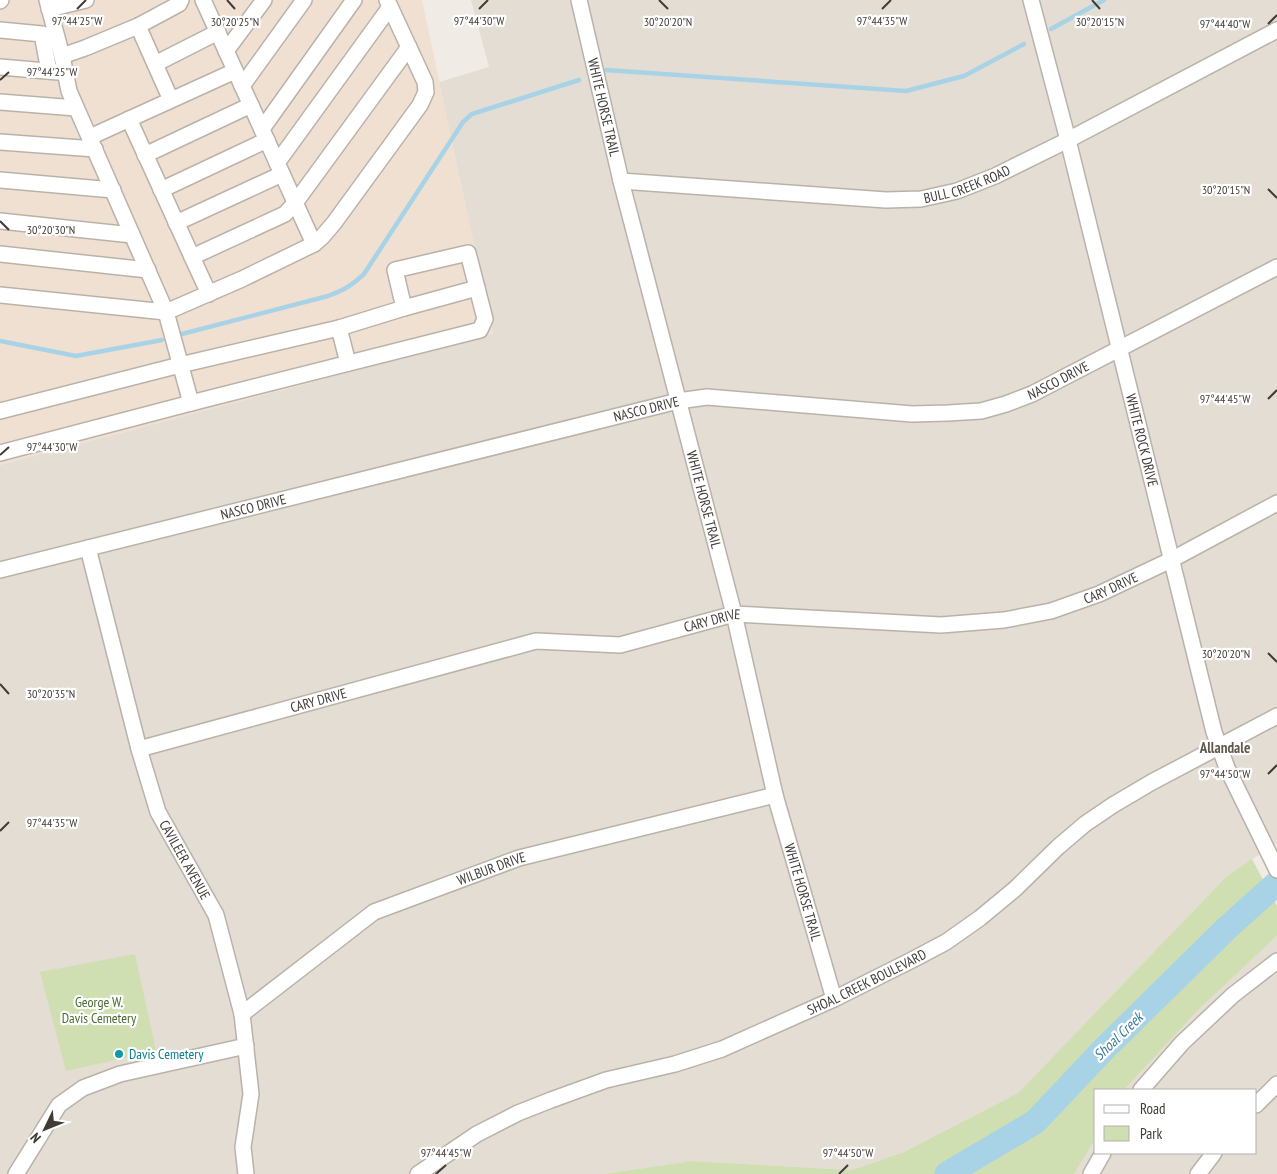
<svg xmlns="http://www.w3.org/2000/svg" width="1277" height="1174" font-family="'PT Sans Narrow',sans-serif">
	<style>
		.residential { fill: #e3ddd3 }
		.commercial { fill: #f0e0d2 }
		.green { fill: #d0dfb2 }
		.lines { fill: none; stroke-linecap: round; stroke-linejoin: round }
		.stream { stroke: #a8d3e6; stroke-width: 4.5 }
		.river { stroke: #a8d3e6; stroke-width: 25 }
		.minor-casing { stroke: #bab2a9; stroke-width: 18 }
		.minor { stroke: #fff; stroke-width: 15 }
		.ticks { fill: none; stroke: #413b35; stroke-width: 2 }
		.culture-dot { fill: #0f9aa8; stroke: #fff; stroke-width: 2 }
		.labels { text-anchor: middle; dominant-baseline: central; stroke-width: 4.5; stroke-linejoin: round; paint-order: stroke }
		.street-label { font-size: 14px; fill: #413b35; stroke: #fff }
		.park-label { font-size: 14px; fill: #4d6b30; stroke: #fff }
		.culture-label { font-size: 14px; fill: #0d838f; stroke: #fff; text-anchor: start }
		.neighbourhood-label { font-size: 15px; font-weight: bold; fill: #63584e; stroke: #fff }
		.water-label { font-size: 15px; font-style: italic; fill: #3b7a98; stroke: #fff }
		.ticks-label { font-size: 12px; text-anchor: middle; fill: #413b35; stroke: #fff; stroke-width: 4.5; stroke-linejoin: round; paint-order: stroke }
	</style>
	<rect width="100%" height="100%" fill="#f0ebe5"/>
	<g class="residential">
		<path d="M 471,0 L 1277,0 L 1277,843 L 1227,876 L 1018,1093 L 904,1152 L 852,1170 L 692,1161 L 603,1174 L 0,1174 L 0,465 L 493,334 L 439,82 L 489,67 Z"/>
		<path d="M 1277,936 L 1277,1174 L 1074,1174 L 1096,1138 L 1096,1153 L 1256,1153 L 1256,1090 L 1124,1090 L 1197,1011 Z"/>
	</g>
	<path class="commercial" d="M 0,0 L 422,0 L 493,334 L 0,465 Z"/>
	<g class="green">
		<path d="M 1252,859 L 1277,906 L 1277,936 L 1197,1011 L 1124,1090 L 1096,1090 L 1096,1138 L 1074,1174 L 603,1174 L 692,1161 L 852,1170 L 904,1152 L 1018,1093 L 1227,876 Z"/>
		<path d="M 135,954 L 156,1051 L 66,1071 L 40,972 Z"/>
	</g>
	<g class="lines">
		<g class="stream">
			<path d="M 1051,29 L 1104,0"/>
			<path d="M 606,70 L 906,91 L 964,76 L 1024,44"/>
			<path d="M 182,334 L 328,296 C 344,290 351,286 364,274 L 463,122 L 472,114 L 579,80"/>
			<path d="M 0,341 L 76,356 L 162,340"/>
		</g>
		<path class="river" d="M 947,1174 L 1035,1122 L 1104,1049 L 1228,927 L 1277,883"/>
		<defs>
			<g id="minor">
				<path d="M 47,0 L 62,56 L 69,91 L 166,312 L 242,279 L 314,244 L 322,237 L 334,223 L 420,105 L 426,92 L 425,82 L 387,0"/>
				<path d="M 203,0 L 314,244"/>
				<path id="s1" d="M 579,0 L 621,181 L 734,614 L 775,795 L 834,999"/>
				<path id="s2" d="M 1031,0 L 1068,140 L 1214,732 L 1227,768 L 1277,870"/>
				<path d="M 0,1 L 1,0"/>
				<path d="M 49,9 L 86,0"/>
				<path d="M 138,26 L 171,100"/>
				<path d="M 0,30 L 42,34 L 49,71"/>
				<path d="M 226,51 L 264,0"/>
				<path d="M 62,56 L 85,48 L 138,26 L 179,4 L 181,0"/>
				<path d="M 155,64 L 218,32"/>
				<path d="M 0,67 L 58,72"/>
				<path d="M 242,86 L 304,0"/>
				<path d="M 0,102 L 76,108"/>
				<path d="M 129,119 L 209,294"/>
				<path d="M 262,129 L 354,0"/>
				<path d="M 90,137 L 235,71"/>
				<path d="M 0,142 L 95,149"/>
				<path d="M 145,155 L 251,105"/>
				<path d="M 277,163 L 390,7"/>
				<path d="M 0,180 L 113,190"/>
				<path id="s3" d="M 621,181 L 886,200 L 921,199 L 957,191 L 995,176 L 1068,140 L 1277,30"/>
				<path d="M 161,190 L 267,140"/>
				<path d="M 0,221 L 132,235"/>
				<path d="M 176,223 L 282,174"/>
				<path d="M 0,254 L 148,270"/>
				<path d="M 192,257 L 285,214 L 295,203 L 409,47"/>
				<path d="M 0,295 L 166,312 L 191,403"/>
				<path d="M 404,308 L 477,288"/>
				<path d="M 339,328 L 348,363"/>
				<path d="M 0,411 L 180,365 L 339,328 L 404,308 L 395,270 L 468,253 L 485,319 L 480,330 L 191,403 L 0,453"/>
				<path id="s4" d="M 88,548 L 139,749 L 158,812 L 216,915 L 242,1014 L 251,1094 L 243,1147 L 246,1174"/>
				<path id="s5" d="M 0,570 L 678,401 L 707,397 L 912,414 L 948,413 L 981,411 L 1006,404 L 1032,394 L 1277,267"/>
				<path id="s6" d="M 139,749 L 536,641 L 620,645 L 734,614 L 941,625 L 1004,620 L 1051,611 L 1099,594 L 1171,560 L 1277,503"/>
				<path id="s7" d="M 242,1014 L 374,912 L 519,858 L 775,795"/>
				<path d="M 1141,1090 L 1182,1043 L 1233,995 L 1277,961"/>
				<path d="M 1256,1105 L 1277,1084"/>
				<path d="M 16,1174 L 59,1105 L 83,1088 L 120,1074 L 246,1046"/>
				<path id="s8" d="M 418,1174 L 477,1134 L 518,1113 L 551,1100 L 606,1080 L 675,1064 L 722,1049 L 834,999 L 912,960 L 946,942 L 980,918 L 1015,889 L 1058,847 L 1085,824 L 1113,805 L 1152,782 L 1277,716"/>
				<path d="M 1091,1174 L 1103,1153"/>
				<path d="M 1198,1174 L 1214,1153"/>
			</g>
		</defs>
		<use href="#minor" class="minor-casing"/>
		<use href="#minor" class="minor"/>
	</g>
	<path class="ticks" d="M 227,0 L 235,9M 659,0 L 668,9M 1092,0 L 1100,9M 77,9 L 86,0M 479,9 L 488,0M 882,9 L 891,0M 1268,24 L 1277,15M 0,80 L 9,72M 1268,189 L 1277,198M 0,221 L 9,230M 1268,399 L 1277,390M 0,455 L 9,447M 1268,653 L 1277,662M 0,684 L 9,694M 1268,774 L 1277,765M 0,831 L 9,822M 436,1174 L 446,1165M 839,1174 L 848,1165"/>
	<circle class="culture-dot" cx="119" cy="1054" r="5"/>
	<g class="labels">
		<g class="street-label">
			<text stroke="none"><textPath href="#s1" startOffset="110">WHITE HORSE TRAIL</textPath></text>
			<text stroke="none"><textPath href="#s3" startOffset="349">BULL CREEK ROAD</textPath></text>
			<text stroke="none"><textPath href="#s5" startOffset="1086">NASCO DRIVE</textPath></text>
			<text stroke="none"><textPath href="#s5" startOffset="666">NASCO DRIVE</textPath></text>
			<text stroke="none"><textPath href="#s2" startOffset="454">WHITE ROCK DRIVE</textPath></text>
			<text stroke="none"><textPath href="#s1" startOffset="515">WHITE HORSE TRAIL</textPath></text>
			<text stroke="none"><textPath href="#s5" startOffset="261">NASCO DRIVE</textPath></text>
			<text stroke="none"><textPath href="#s6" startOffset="996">CARY DRIVE</textPath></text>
			<text stroke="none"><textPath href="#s6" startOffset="591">CARY DRIVE</textPath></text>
			<text stroke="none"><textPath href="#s6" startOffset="186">CARY DRIVE</textPath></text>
			<text stroke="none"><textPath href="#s4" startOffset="328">CAVILEER AVENUE</textPath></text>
			<text stroke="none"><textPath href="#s7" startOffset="292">WILBUR DRIVE</textPath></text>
			<text stroke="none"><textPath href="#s1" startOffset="920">WHITE HORSE TRAIL</textPath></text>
			<text stroke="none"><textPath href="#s8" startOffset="491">SHOAL CREEK BOULEVARD</textPath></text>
		</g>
		<g class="park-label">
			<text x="99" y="1002">George W.<tspan x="99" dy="16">Davis Cemetery</tspan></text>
		</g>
		<g class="culture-label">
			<text x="129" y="1054">Davis Cemetery</text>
		</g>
		<g class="neighbourhood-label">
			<text x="1225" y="747">Allandale</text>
		</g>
		<g class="water-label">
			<text transform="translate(1118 1036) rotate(-44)">Shoal Creek</text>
		</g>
	</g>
	<g class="ticks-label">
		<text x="77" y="25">97°44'25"W</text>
		<text x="479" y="25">97°44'30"W</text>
		<text x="882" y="25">97°44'35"W</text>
		<text x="235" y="26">30°20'25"N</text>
		<text x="668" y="26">30°20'20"N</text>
		<text x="1100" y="26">30°20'15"N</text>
		<text x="1225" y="28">97°44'40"W</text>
		<text x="52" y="76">97°44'25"W</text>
		<text x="1226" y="194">30°20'15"N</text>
		<text x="51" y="234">30°20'30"N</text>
		<text x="1225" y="403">97°44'45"W</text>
		<text x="52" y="451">97°44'30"W</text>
		<text x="1226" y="658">30°20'20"N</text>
		<text x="51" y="698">30°20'35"N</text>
		<text x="1225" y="778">97°44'50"W</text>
		<text x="52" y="827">97°44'35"W</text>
		<text x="446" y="1157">97°44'45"W</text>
		<text x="848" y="1157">97°44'50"W</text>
	</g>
	<rect x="1094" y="1089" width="162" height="65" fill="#ffffff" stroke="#b3b1ae"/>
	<rect x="1104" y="1105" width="25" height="8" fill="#ffffff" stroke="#b3b1ae"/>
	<text x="1140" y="1114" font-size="15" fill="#413b35">Road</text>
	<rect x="1104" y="1126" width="25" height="15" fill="#d0dfb2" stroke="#b3b1ae"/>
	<text x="1140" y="1139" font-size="15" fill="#413b35">Park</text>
	<g transform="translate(45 1129) rotate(227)" stroke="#ffffff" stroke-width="4" paint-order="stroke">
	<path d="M0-4L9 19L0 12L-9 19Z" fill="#413b35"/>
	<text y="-8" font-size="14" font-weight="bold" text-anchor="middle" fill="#413b35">N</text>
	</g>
</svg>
